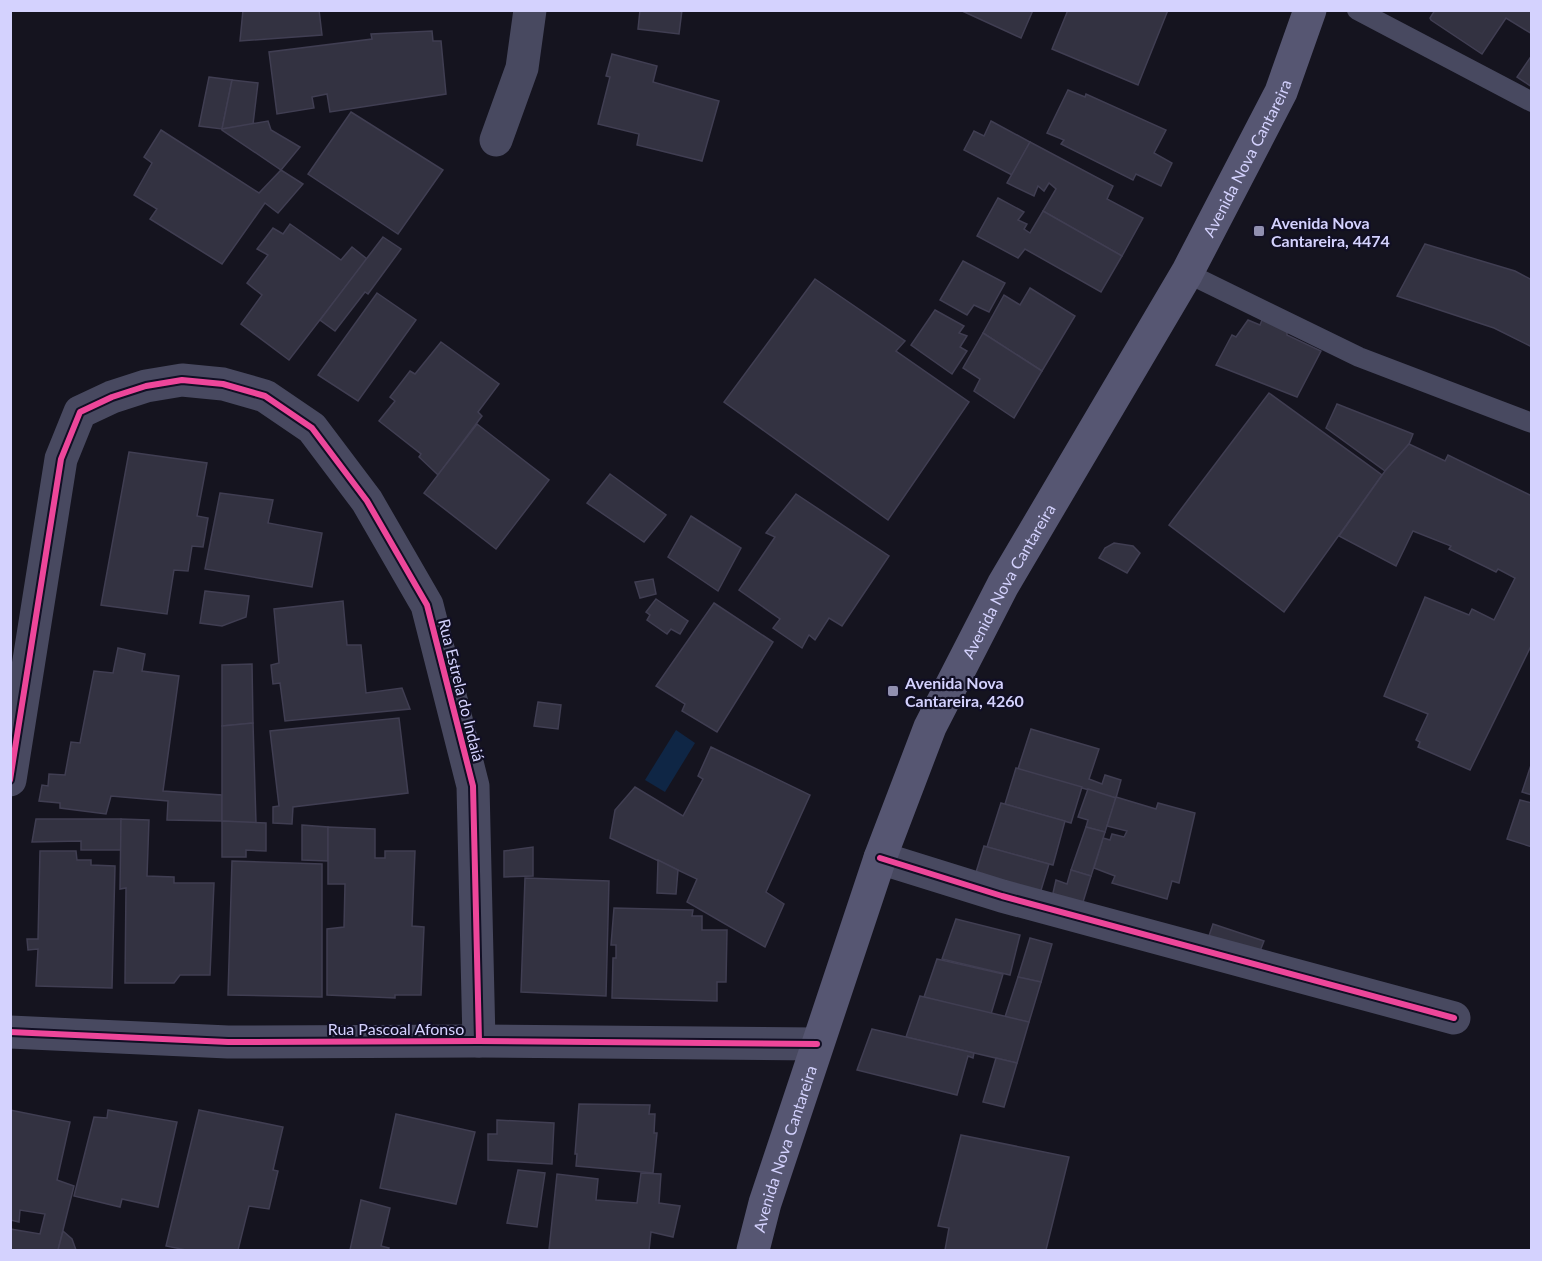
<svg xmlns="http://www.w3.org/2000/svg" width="1542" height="1261" font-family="Lato,sans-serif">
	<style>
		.water { fill: #0f2645 }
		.building { fill: #333241; stroke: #403e52; stroke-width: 1.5 }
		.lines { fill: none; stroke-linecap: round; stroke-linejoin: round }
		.lane { stroke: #484960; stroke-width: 20 }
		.street { stroke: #484960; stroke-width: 33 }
		.secondary { stroke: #565672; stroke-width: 33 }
		.cycleway-casing { stroke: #110f24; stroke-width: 10 }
		.cycleway { stroke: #ed469a; stroke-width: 6 }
		.poi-dot { fill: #9190b0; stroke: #110f24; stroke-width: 2 }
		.labels { text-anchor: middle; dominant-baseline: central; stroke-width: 4.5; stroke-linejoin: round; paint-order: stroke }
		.street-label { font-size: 16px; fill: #d4d2fe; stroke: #110f24 }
		.poi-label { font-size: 16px; font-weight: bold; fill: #d4d2fe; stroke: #110f24; text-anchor: start }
	</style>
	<rect width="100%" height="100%" fill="#15141f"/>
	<path class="water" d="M 676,730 L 695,743 L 665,792 L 645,780 Z"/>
	<g class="building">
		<path d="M 243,10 L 319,10 L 322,35 L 240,41 Z"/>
		<path d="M 640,10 L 682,10 L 679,34 L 638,29 Z"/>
		<path d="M 960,10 L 1033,10 L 1021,38 Z"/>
		<path d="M 1068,10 L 1168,10 L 1138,85 L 1052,49 Z"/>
		<path d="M 1435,10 L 1532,10 L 1532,34 L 1506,18 L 1482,54 L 1431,20 L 1430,18 Z"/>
		<path d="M 432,31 L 433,41 L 441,41 L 446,94 L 330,112 L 327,94 L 312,97 L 314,108 L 277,114 L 269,52 L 372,39 L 371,34 Z"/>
		<path d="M 612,54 L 657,66 L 653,82 L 719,101 L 702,161 L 637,145 L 639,134 L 598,124 L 610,77 L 606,76 Z"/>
		<path d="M 1532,55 L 1532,87 L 1517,77 Z"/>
		<path d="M 209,77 L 232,80 L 222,129 L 199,126 Z"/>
		<path d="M 232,80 L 258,83 L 253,124 L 222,129 Z"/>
		<path d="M 1068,90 L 1085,97 L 1086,94 L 1166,130 L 1154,153 L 1172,163 L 1161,186 L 1136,174 L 1133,180 L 1061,144 L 1064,140 L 1047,133 Z"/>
		<path d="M 351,112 L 443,170 L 398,234 L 308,174 Z"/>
		<path d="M 268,121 L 271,130 L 300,147 L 281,170 L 222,130 L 222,129 Z"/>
		<path d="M 991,121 L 1030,142 L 1012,175 L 964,150 L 974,131 L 984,136 Z"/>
		<path d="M 161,130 L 259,193 L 281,170 L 303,184 L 278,213 L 265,203 L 222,264 L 150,219 L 157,209 L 134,195 L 152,163 L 144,157 Z"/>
		<path d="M 1030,142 L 1113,186 L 1107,199 L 1143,218 L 1122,256 L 1043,211 L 1056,189 L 1049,183 L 1044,191 L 1038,186 L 1034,196 L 1007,183 Z"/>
		<path d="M 998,198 L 1024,212 L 1018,220 L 1027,224 L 1024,229 L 1030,233 L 1043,211 L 1122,256 L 1101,292 L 1025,249 L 1018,258 L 977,236 Z"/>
		<path d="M 290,224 L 341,260 L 352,247 L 367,259 L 289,360 L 241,324 L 262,295 L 247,283 L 268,255 L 257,249 L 273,228 L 283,234 Z"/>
		<path d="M 383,237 L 401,249 L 368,294 L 365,292 L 335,331 L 320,320 Z"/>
		<path d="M 1425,244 L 1515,271 L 1532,280 L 1532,347 L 1494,328 L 1397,296 Z"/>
		<path d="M 963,261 L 1005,283 L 989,312 L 974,305 L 967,315 L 940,300 Z"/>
		<path d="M 815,279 L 905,341 L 896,351 L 969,402 L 888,520 L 724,402 Z"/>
		<path d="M 1030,288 L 1075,316 L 1042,371 L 983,333 L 1004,295 L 1020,305 Z"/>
		<path d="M 377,293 L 416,320 L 358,401 L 318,375 Z"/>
		<path d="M 935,310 L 964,326 L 959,333 L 967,336 L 960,347 L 967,351 L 952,374 L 911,345 Z"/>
		<path d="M 1264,315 L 1287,331 L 1287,335 L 1321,351 L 1297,397 L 1216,365 L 1232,335 L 1236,337 L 1248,320 L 1260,325 Z"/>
		<path d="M 983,333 L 1042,371 L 1014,418 L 974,391 L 980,379 L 963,368 Z"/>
		<path d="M 441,342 L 499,384 L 478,412 L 482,416 L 438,475 L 419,457 L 421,454 L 379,421 L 395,401 L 390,397 L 410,371 L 415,374 Z"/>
		<path d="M 1269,393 L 1382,475 L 1284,612 L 1169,525 Z"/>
		<path d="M 1337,404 L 1413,434 L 1409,444 L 1385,471 L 1326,428 Z"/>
		<path d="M 477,424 L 549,480 L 496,549 L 424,493 Z"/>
		<path d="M 1409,444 L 1445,461 L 1448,455 L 1532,496 L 1532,644 L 1470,770 L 1418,747 L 1420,742 L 1416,740 L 1428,714 L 1384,696 L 1425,597 L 1469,615 L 1472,609 L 1494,620 L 1515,578 L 1498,569 L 1496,572 L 1449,549 L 1451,546 L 1413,531 L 1396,566 L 1339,536 L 1385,471 Z"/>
		<path d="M 129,452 L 207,463 L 197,516 L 208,518 L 203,547 L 192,546 L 188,571 L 174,570 L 167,614 L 101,605 Z"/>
		<path d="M 610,474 L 666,515 L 644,542 L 587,503 Z"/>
		<path d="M 220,493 L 273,500 L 268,523 L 322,533 L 312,587 L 205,569 Z"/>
		<path d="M 796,494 L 889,556 L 842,626 L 829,618 L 815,640 L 809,635 L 802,648 L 773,628 L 780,619 L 739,590 L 775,537 L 766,533 Z"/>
		<path d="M 691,516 L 741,548 L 718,591 L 668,557 Z"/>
		<path d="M 1114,543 L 1133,546 L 1140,553 L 1127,573 L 1099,558 L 1105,548 Z"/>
		<path d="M 653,579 L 656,594 L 640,598 L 635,582 Z"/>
		<path d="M 205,591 L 249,596 L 246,617 L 222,626 L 200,623 Z"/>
		<path d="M 656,599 L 688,621 L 680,634 L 671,629 L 667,634 L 647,620 L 650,615 L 646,612 Z"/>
		<path d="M 343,601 L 347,645 L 361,645 L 366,693 L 402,688 L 410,709 L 285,721 L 280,683 L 273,684 L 271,665 L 279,663 L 274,609 Z"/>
		<path d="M 714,603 L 773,642 L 717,732 L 682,711 L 685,704 L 656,686 Z"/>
		<path d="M 118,648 L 145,654 L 142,671 L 179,676 L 163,791 L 222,795 L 222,821 L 167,820 L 168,801 L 111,796 L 106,814 L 60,808 L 60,803 L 39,801 L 42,785 L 48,786 L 49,774 L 65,775 L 71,742 L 80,743 L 94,671 L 113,673 Z"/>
		<path d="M 252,664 L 253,723 L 222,726 L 222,665 Z"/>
		<path d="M 538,702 L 561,705 L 558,729 L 534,726 Z"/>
		<path d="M 399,718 L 408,793 L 293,807 L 292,824 L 273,823 L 273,807 L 279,806 L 270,731 Z"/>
		<path d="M 253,723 L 256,823 L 222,821 L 222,726 Z"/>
		<path d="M 1031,729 L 1099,749 L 1089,779 L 1102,784 L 1105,775 L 1121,780 L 1116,798 L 1018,769 Z"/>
		<path d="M 711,747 L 810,795 L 766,892 L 784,904 L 765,947 L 687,902 L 697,879 L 610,838 L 615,810 L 635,787 L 683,816 L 703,779 L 698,776 Z"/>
		<path d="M 1532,762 L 1532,795 L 1522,792 Z"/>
		<path d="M 1016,768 L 1082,787 L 1071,823 L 1005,804 Z"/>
		<path d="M 1088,789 L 1116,798 L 1105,832 L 1086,827 L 1088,820 L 1078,817 Z"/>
		<path d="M 1116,797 L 1156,809 L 1158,803 L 1195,813 L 1179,883 L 1172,881 L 1167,899 L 1112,883 L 1115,876 L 1094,868 L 1103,838 L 1110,840 L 1112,834 L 1124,837 L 1127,831 L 1107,826 Z"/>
		<path d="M 1520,800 L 1532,803 L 1532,847 L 1507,839 Z"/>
		<path d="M 1001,803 L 1065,821 L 1053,865 L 987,847 Z"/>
		<path d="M 36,819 L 121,819 L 121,850 L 81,850 L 81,841 L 32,842 Z"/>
		<path d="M 121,819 L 149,820 L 147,876 L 174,877 L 174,883 L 214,883 L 210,975 L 180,975 L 174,983 L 125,983 L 126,888 L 120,889 Z"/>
		<path d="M 222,821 L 266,823 L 266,851 L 246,850 L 246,857 L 222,857 Z"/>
		<path d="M 302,825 L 328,827 L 328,861 L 302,860 Z"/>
		<path d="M 328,827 L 375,829 L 375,858 L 385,858 L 385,851 L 415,851 L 412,926 L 424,927 L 421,995 L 395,995 L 395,998 L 327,995 L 327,929 L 344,927 L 345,884 L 328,884 Z"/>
		<path d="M 1086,827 L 1105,832 L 1091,876 L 1071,870 Z"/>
		<path d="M 984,846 L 1049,864 L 1038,900 L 974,879 Z"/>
		<path d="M 533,847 L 533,876 L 504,877 L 504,851 Z"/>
		<path d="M 40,851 L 76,851 L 77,860 L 91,860 L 91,865 L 115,866 L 112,988 L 36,986 L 38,949 L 28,950 L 27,939 L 38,939 Z"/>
		<path d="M 658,860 L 678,870 L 676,894 L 657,893 Z"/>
		<path d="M 232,861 L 322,864 L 322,997 L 228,995 Z"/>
		<path d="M 1071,870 L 1091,876 L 1079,915 L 1050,906 L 1056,880 L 1067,884 Z"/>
		<path d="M 525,878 L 609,881 L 606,996 L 521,992 Z"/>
		<path d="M 614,908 L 693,910 L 692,916 L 702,916 L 702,930 L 727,930 L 726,982 L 717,982 L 717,1001 L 612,998 L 613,958 L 616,958 L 616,945 L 611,945 Z"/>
		<path d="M 956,919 L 1020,935 L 1010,975 L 942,959 Z"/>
		<path d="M 1213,924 L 1264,941 L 1258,956 L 1207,942 Z"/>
		<path d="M 1030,938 L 1052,944 L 1041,982 L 1018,977 Z"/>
		<path d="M 937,959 L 1003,974 L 991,1014 L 924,997 Z"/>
		<path d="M 1018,977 L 1041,982 L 1029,1022 L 1005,1017 Z"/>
		<path d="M 920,996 L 1029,1022 L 1017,1063 L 906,1037 Z"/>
		<path d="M 872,1029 L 974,1053 L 973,1058 L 968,1056 L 957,1095 L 857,1070 Z"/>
		<path d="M 996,1058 L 1017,1063 L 1004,1107 L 983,1102 Z"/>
		<path d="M 579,1104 L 650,1105 L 649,1114 L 655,1114 L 654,1133 L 657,1133 L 653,1173 L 576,1166 L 577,1154 L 575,1154 Z"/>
		<path d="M 10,1110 L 70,1122 L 57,1180 L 74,1186 L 58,1250 L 10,1250 L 10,1229 L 40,1234 L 45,1214 L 20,1210 L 19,1222 L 10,1220 Z"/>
		<path d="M 108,1110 L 177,1122 L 158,1207 L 122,1199 L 120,1207 L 74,1196 L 94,1117 L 107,1118 Z"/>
		<path d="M 199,1110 L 283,1127 L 273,1170 L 278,1171 L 269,1209 L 249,1206 L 238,1250 L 186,1250 L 166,1246 Z"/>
		<path d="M 396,1114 L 475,1132 L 456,1204 L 380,1188 Z"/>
		<path d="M 497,1120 L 554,1123 L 552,1164 L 488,1160 L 488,1134 L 497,1134 Z"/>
		<path d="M 961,1135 L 1069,1157 L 1046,1250 L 945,1250 L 949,1228 L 938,1226 Z"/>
		<path d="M 518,1170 L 545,1173 L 537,1227 L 507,1223 Z"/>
		<path d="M 641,1173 L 661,1174 L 659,1203 L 680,1206 L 673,1237 L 651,1232 L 649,1250 L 549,1250 L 557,1174 L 598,1179 L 596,1200 L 637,1203 Z"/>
		<path d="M 361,1200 L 390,1208 L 381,1246 L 389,1248 L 388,1250 L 350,1250 Z"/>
		<path d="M 63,1231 L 72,1239 L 76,1250 L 58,1250 Z"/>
	</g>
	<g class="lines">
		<g class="lane">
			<path d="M 1357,10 L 1532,102"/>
			<path d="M 1187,273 L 1359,357 L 1532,423"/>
		</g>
		<g class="street">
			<path d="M 496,140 L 522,68 L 530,10"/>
			<path d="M 10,780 L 61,459 L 80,412 L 112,397 L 146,386 L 182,380 L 223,384 L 265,396 L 312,428 L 367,501 L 427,605 L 473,786 L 479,1041"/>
			<path d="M 880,858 L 1002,896 L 1454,1018"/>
			<path d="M 10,1032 L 228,1042 L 479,1041 L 817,1044"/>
		</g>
		<path class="secondary" id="s1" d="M 753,1250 L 765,1203 L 880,858 L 930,727 L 1003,585 L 1187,273 L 1281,92 L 1310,10"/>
		<defs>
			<g id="cycleway">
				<path d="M 10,780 L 61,459 L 80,412 L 112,397 L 146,386 L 182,380 L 223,384 L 265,396 L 312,428 L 367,501 L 427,605 L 473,786 L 479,1041"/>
				<path d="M 880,858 L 1002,896 L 1454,1018"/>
				<path d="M 10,1032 L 228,1042 L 479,1041 L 817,1044"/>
			</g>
		</defs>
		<use href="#cycleway" class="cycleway-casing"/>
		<use href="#cycleway" class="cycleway"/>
	</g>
	<g class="poi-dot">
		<rect x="1253" y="225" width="12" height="12" rx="3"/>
		<rect x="887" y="685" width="12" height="12" rx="3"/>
	</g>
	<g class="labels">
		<g class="street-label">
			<text stroke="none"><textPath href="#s1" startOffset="1204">Avenida Nova Cantareira</textPath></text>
			<text stroke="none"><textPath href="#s1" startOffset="718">Avenida Nova Cantareira</textPath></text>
			<text transform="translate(462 690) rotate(76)">Rua Estrela do Indaiá</text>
			<text x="396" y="1028">Rua Pascoal Afonso</text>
			<text stroke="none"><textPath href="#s1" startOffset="106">Avenida Nova Cantareira</textPath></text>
		</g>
		<g class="poi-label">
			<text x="1271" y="222">Avenida Nova<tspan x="1271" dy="18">Cantareira, 4474</tspan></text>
			<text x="905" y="682">Avenida Nova<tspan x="905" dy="18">Cantareira, 4260</tspan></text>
		</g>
	</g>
	<rect width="1542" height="1261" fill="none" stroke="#d4d2fe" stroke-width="24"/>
</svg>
